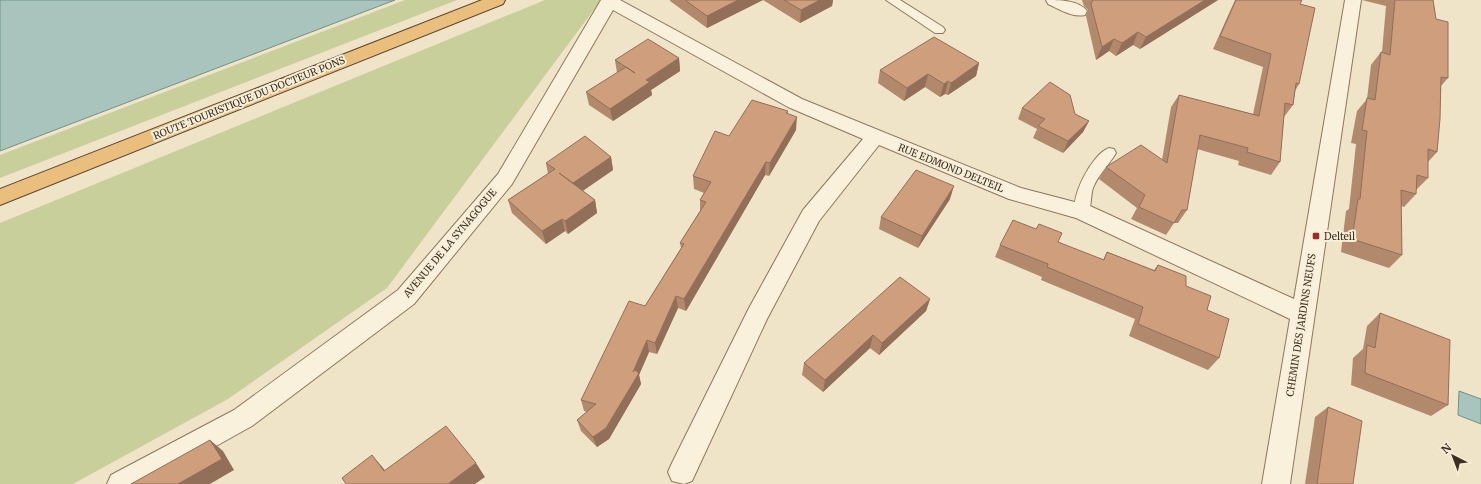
<svg xmlns="http://www.w3.org/2000/svg" width="1481" height="484" font-family="Merriweather,serif">
	<style>
		.green { fill: #c9cf9b }
		.water { fill: #a9c4bc; stroke: #6f938a }
		.lines { fill: none; stroke-linecap: round; stroke-linejoin: round }
		.service-casing { stroke: #8d765c; stroke-width: 2 }
		.minor-casing { stroke: #8d765c; stroke-width: 2 }
		.trunk-casing { stroke: #5b4430; stroke-width: 2 }
		.service { fill: #faf1dc; fill-rule: evenodd }
		.minor { fill: #faf1dc; fill-rule: evenodd }
		.trunk { fill: #eabe7c; fill-rule: evenodd }
		.wall { fill: #b2896c }
		.shaded-wall { fill: #916f58 }
		.building { fill: #cf9f7d; stroke: #916f58 }
		.poi-dot { fill: #9e2a2b; stroke: #f7eed8; stroke-width: 1.5 }
		.labels { text-anchor: middle; dominant-baseline: central; stroke-width: 4; stroke-linejoin: round; paint-order: stroke }
		.street-label { font-size: 10px; fill: #3d2e20; stroke: #f7eed8 }
		.poi-label { font-size: 10px; fill: #3d2e20; stroke: #f7eed8; text-anchor: start }
	</style>
	<rect width="100%" height="100%" fill="#f0e4c8"/>
	<g class="green">
		<path d="M 405,0 L 457,0 L 0,178 L 0,155 Z"/>
		<path d="M 545,0 L 601,0 L 387,288 L 228,399 L 73,484 L 0,484 L 0,223 Z"/>
	</g>
	<g class="water">
		<path d="M 0,0 L 395,0 L 0,151 Z"/>
		<path d="M 1459,391 L 1481,399 L 1481,424 L 1458,415 Z"/>
	</g>
	<g class="lines">
		<defs>
			<g id="service">
				<path d="M 886,0 L 900,0 L 943,27 L 945,30 L 943,33 L 935,33 Z"/>
				<path d="M 1109,148 L 1114,149 L 1116,153 C 1109,165 1098,175 1093,188 C 1090,197 1092,208 1087,216 L 1082,218 L 1077,216 C 1067,200 1093,153 1109,148 Z"/>
			</g>
			<g id="minor">
				<path d="M 601,0 L 620,0 L 802,99 L 1021,188 L 1090,206 L 1294,299 L 1345,0 L 1361,0 L 1290,484 L 1262,484 L 1290,319 L 1076,218 L 1009,199 L 879,145 L 819,221 L 767,319 L 692,481 L 684,484 L 672,481 L 668,472 L 672,463 L 749,308 L 803,210 L 863,139 L 788,107 L 613,10 L 512,184 L 414,304 L 252,426 L 148,484 L 107,484 L 111,475 L 234,410 L 398,290 L 498,174 Z"/>
				<path d="M 1046,0 C 1059,0 1079,0 1087,11 L 1085,15 C 1073,18 1059,9 1048,4 Z"/>
			</g>
			<path id="trunk" d="M 482,0 L 505,0 L 503,4 L 0,205 L 0,189 Z"/>
		</defs>
		<use href="#service" class="service-casing"/>
		<use href="#minor" class="minor-casing"/>
		<use href="#trunk" class="trunk-casing"/>
		<use href="#service" class="service"/>
		<use href="#minor" class="minor"/>
		<use href="#trunk" class="trunk"/>
	</g>
	<g class="wall">
		<path d="M 670,0 L 833,0 L 832,6 L 800,23 L 763,0 L 707,28 L 670,1 Z"/>
		<path d="M 1082,0 L 1218,0 L 1140,49 L 1133,45 L 1116,56 L 1109,51 L 1096,60 L 1086,16 L 1088,10 L 1084,6 Z"/>
		<path d="M 1235,0 L 1302,0 L 1300,4 L 1299,84 L 1295,91 L 1293,105 L 1284,117 L 1280,162 L 1271,175 L 1238,165 L 1239,161 L 1197,149 L 1187,210 L 1178,223 L 1174,223 L 1166,235 L 1131,219 L 1137,208 L 1099,179 L 1106,167 L 1162,160 L 1171,107 L 1179,95 L 1253,114 L 1263,67 L 1213,49 Z"/>
		<path d="M 1362,0 L 1433,0 L 1436,19 L 1448,78 L 1441,86 L 1437,152 L 1428,162 L 1428,178 L 1416,190 L 1416,194 L 1404,207 L 1401,206 L 1402,255 L 1389,268 L 1341,252 L 1346,211 L 1349,209 L 1356,144 L 1351,143 L 1357,111 L 1367,99 L 1371,65 L 1381,52 L 1382,52 L 1386,6 Z"/>
		<path d="M 679,58 L 680,71 L 651,90 L 652,95 L 613,121 L 589,105 L 586,92 L 617,73 L 615,60 Z"/>
		<path d="M 979,63 L 976,76 L 948,95 L 945,94 L 940,97 L 925,87 L 904,101 L 878,83 L 880,70 Z"/>
		<path d="M 1022,108 L 1075,114 L 1089,121 L 1083,132 L 1063,153 L 1033,138 L 1037,129 L 1018,119 Z"/>
		<path d="M 788,111 L 788,114 L 796,130 L 769,176 L 765,175 L 686,311 L 678,308 L 657,354 L 649,352 L 639,375 L 641,384 L 609,439 L 597,447 L 581,431 L 577,420 L 587,412 L 584,411 L 581,400 L 645,306 L 681,248 L 680,243 L 700,211 L 700,200 L 704,193 L 694,189 L 693,176 L 729,136 Z"/>
		<path d="M 611,157 L 613,170 L 583,191 L 595,200 L 597,213 L 568,234 L 565,231 L 546,244 L 512,213 L 508,200 L 548,174 L 546,163 Z"/>
		<path d="M 950,199 L 918,248 L 879,229 L 881,217 Z"/>
		<path d="M 1058,242 L 1103,260 L 1107,252 L 1154,270 L 1158,265 L 1186,286 L 1207,310 L 1219,358 L 1208,370 L 1129,336 L 1135,319 L 1041,280 L 1042,277 L 995,257 L 1000,245 Z"/>
		<path d="M 930,299 L 926,311 L 879,355 L 870,348 L 823,392 L 802,375 L 804,363 Z"/>
		<path d="M 1380,313 L 1448,405 L 1431,416 L 1351,385 L 1353,358 L 1363,349 L 1367,326 Z"/>
		<path d="M 1328,407 L 1353,484 L 1305,484 L 1315,417 Z"/>
	</g>
	<g class="shaded-wall">
		<path d="M 738,0 L 763,0 L 707,28 L 707,16 Z"/>
		<path d="M 820,0 L 833,0 L 832,6 L 800,23 L 801,10 Z"/>
		<path d="M 1205,0 L 1218,0 L 1140,49 L 1146,37 Z"/>
		<path d="M 1138,32 L 1133,45 L 1116,56 L 1122,43 Z"/>
		<path d="M 1114,39 L 1109,51 L 1096,60 L 1102,47 Z"/>
		<path d="M 679,58 L 680,71 L 651,90 L 652,95 L 613,121 L 610,109 L 646,80 Z"/>
		<path d="M 979,63 L 976,76 L 948,95 L 951,83 Z"/>
		<path d="M 928,74 L 925,87 L 904,101 L 907,88 Z"/>
		<path d="M 948,81 L 945,94 L 940,97 L 944,84 Z"/>
		<path d="M 797,117 L 796,130 L 769,176 L 770,163 Z"/>
		<path d="M 1089,121 L 1083,132 L 1063,153 L 1068,141 Z"/>
		<path d="M 611,157 L 613,170 L 576,195 L 573,183 Z"/>
		<path d="M 766,162 L 765,175 L 686,311 L 684,299 Z"/>
		<path d="M 954,186 L 950,199 L 918,248 L 922,236 Z"/>
		<path d="M 595,200 L 597,213 L 568,234 L 565,221 Z"/>
		<path d="M 562,219 L 565,231 L 546,244 L 542,231 Z"/>
		<path d="M 676,296 L 678,308 L 657,354 L 655,343 Z"/>
		<path d="M 930,299 L 926,311 L 879,355 L 882,343 Z"/>
		<path d="M 873,335 L 870,348 L 823,392 L 825,380 Z"/>
		<path d="M 647,340 L 649,352 L 639,375 L 641,384 L 609,439 L 597,447 L 593,437 Z"/>
		<path d="M 210,440 L 223,451 L 234,470 L 210,484 L 178,484 Z"/>
		<path d="M 372,455 L 384,469 L 395,484 L 384,471 Z"/>
		<path d="M 476,463 L 485,477 L 475,484 L 448,484 Z"/>
	</g>
	<g class="building">
		<path d="M 685,0 L 738,0 L 707,16 Z"/>
		<path d="M 784,0 L 820,0 L 801,10 Z"/>
		<path d="M 1093,0 L 1205,0 L 1146,37 L 1138,32 L 1122,43 L 1114,39 L 1102,47 L 1091,4 Z"/>
		<path d="M 1236,0 L 1302,0 L 1300,4 L 1315,8 L 1299,84 L 1296,83 L 1293,105 L 1285,103 L 1280,162 L 1247,152 L 1248,148 L 1200,135 L 1187,210 L 1182,210 L 1174,223 L 1139,207 L 1145,195 L 1106,167 L 1141,145 L 1167,163 L 1179,95 L 1259,116 L 1271,54 L 1220,36 Z"/>
		<path d="M 1395,0 L 1433,0 L 1436,19 L 1448,22 L 1448,78 L 1441,77 L 1440,119 L 1437,152 L 1428,149 L 1428,178 L 1417,175 L 1416,194 L 1401,190 L 1402,255 L 1352,239 L 1358,199 L 1360,199 L 1367,131 L 1362,130 L 1367,98 L 1375,100 L 1381,52 L 1390,55 Z"/>
		<path d="M 934,37 L 979,63 L 951,83 L 948,81 L 944,84 L 928,74 L 907,88 L 880,70 Z"/>
		<path d="M 648,39 L 679,58 L 646,80 L 650,82 L 610,109 L 586,92 L 626,67 L 635,73 L 615,60 Z"/>
		<path d="M 1050,82 L 1070,95 L 1075,114 L 1089,121 L 1068,141 L 1038,126 L 1045,119 L 1022,108 Z"/>
		<path d="M 752,100 L 788,111 L 786,113 L 797,117 L 770,163 L 766,162 L 684,299 L 676,296 L 655,343 L 647,340 L 633,372 L 635,370 L 639,373 L 606,428 L 593,437 L 577,420 L 596,404 L 581,400 L 629,301 L 645,306 L 684,244 L 680,243 L 706,202 L 700,200 L 711,182 L 693,176 L 715,131 L 729,136 Z"/>
		<path d="M 585,136 L 611,157 L 573,183 L 559,173 L 595,200 L 565,221 L 562,219 L 542,231 L 508,200 L 555,169 L 546,163 Z"/>
		<path d="M 916,170 L 954,186 L 922,236 L 881,217 Z"/>
		<path d="M 1013,220 L 1036,229 L 1039,224 L 1062,233 L 1058,242 L 1104,260 L 1107,252 L 1155,271 L 1158,265 L 1186,276 L 1186,286 L 1211,296 L 1207,310 L 1229,319 L 1219,358 L 1138,324 L 1143,307 L 1047,267 L 1048,264 L 1000,245 Z"/>
		<path d="M 900,277 L 930,299 L 882,343 L 873,335 L 825,380 L 804,363 Z"/>
		<path d="M 1380,313 L 1450,340 L 1448,405 L 1365,373 L 1367,345 L 1375,348 Z"/>
		<path d="M 1328,407 L 1362,421 L 1353,484 L 1317,484 Z"/>
		<path d="M 446,426 L 476,463 L 448,484 L 346,484 L 342,478 L 372,455 L 384,471 Z"/>
		<path d="M 210,440 L 222,459 L 178,484 L 131,484 Z"/>
	</g>
	<rect class="poi-dot" x="1312" y="232" width="8" height="8" rx="2"/>
	<g class="labels">
		<g class="street-label">
			<text transform="translate(249 98) rotate(-22)">ROUTE TOURISTIQUE DU DOCTEUR PONS</text>
			<text transform="translate(951 168) rotate(22)">RUE EDMOND DELTEIL</text>
			<text transform="translate(450 243) rotate(-50)">AVENUE DE LA SYNAGOGUE</text>
			<text transform="translate(1301 325) rotate(-81)">CHEMIN DES JARDINS NEUFS</text>
		</g>
		<g class="poi-label">
			<text x="1324" y="236">Delteil</text>
		</g>
	</g>
	<g transform="translate(1453 456) rotate(318)" stroke="#f7eed8" stroke-width="3" paint-order="stroke">
	<path d="M0-3L7 15L0 10L-7 15Z" fill="#3d2e20"/>
	<text y="-6" font-size="11" font-weight="bold" text-anchor="middle" fill="#3d2e20">N</text>
	</g>
</svg>
